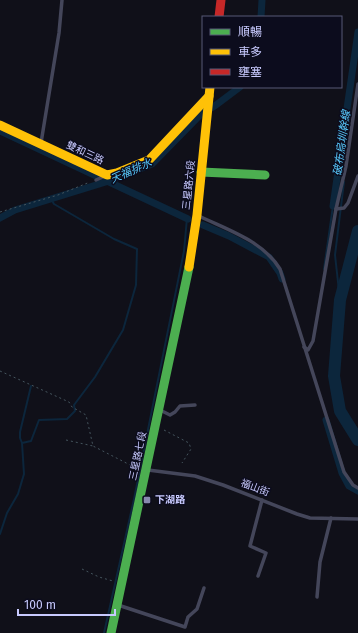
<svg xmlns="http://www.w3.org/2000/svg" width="358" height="633" font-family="'Fira Sans','Noto Sans TC',sans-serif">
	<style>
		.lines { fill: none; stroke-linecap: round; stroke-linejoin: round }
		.stream { stroke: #0c263c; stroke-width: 2 }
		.canal { stroke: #0c263c; stroke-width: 7 }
		.river { stroke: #0c263c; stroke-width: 12 }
		.path { stroke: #45555e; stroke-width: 1; stroke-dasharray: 2 3; stroke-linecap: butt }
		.lane { stroke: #44465a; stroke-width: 3.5 }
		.fast { stroke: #4caf50; stroke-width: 9 }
		.slow { stroke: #ffc107; stroke-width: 9 }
		.jam { stroke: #c62828; stroke-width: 9 }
		.poi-dot { fill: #8889ae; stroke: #0c0c1d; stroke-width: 1.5 }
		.labels { text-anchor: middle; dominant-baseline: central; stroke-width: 3; stroke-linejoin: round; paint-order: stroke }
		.street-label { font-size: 10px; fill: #c8cafe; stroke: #0c0c1d }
		.poi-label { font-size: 10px; font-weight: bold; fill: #c8cafe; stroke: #0c0c1d; text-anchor: start }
		.water-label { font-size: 11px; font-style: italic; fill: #58c9fc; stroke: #0c0c1d }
	</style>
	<rect width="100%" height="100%" fill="#101019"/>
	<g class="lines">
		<g class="stream">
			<path d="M 324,269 L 333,206"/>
			<path d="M 340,300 L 335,255 L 344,182"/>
			<path d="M 22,443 L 20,438 L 20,432 L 31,386"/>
			<path d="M 0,534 L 7,513 L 18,494 L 24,474 L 22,443 L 31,441 L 39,420 L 67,419 L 75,411 L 74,405 L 95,377 L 123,330 L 136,285 L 137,249 L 114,239 L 54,204 L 51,199"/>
			<path d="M 104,633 L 134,499 L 184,251 L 187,218"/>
		</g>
		<g class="canal">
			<path d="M 261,17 L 262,0"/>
			<path d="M 0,131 L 188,219"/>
			<path d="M 333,206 L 358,32"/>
			<path d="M 0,218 L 15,210 L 109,181 L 152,164 L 200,115 L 216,105 L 240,87"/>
			<path d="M 203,225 L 229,236 L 269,257 L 280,273 L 282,279"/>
			<path d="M 326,420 L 342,473 L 349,486 L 358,491"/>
		</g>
		<path class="river" d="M 358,231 L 340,300 L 334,376 L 340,411 L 358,440"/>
		<g class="path">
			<path d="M 0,212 L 58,195 L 90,182"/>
			<path d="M 0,371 L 69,402 L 72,407 L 86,415 L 93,446 L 136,468"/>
			<path d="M 164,430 L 189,443 L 191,449 L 182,463"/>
			<path d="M 66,440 L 93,446"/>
			<path d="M 82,569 L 99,577 L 113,581"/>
		</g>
		<g class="lane">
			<path d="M 41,143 L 59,33 L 62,0"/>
			<path d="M 96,180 L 105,176"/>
			<path d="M 336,209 L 344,208 L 348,203 L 358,176"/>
			<path d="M 199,216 C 228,230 263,241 280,269 L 344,472 L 353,485 L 358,488"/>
			<path d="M 304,347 L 308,350 L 313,341 L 336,209 L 346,166 L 358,84"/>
			<path d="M 160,410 L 170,415 L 175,412 L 180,406 L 195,405"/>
			<path d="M 148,470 L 195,476 L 223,485 L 297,514 L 310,518 L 358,519"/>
			<path d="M 258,576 L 266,553 L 250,546 L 262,500"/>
			<path d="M 317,597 L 320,562 L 331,518"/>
			<path d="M 118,605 L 185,627 L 188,617 L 197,609 L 204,588"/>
		</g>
		<g class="fast">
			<path d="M 201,172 L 265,175"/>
			<path d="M 111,633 L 189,267"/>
		</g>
		<g class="slow">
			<path d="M 0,125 L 107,175 L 117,173 L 149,160 L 209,96"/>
			<path d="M 189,267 L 197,215 L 210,87"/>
		</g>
		<path class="jam" d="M 219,17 L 221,0"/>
	</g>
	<rect class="poi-dot" x="143" y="496" width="8" height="8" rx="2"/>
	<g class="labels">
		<g class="street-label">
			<text transform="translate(85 153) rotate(25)">雙和三路</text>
			<text transform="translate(189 185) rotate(-84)">三星路六段</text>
			<text transform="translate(138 456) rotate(-78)">三星路七段</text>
			<text transform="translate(255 488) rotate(21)">福山街</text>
		</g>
		<g class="poi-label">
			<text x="155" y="500">下湖路</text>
		</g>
		<g class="water-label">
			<text transform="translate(342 143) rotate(-82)">破布烏圳幹線</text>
			<text transform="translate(131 171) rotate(-24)">天福排水</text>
		</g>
	</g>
	<rect x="202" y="16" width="140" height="72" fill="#0c0c1d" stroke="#575877"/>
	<rect x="210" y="29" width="20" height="6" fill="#4caf50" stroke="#575877"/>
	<text x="238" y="36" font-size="12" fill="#c8cafe">順暢</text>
	<rect x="210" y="49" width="20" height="6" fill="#ffc107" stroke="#575877"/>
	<text x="238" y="56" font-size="12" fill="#c8cafe">車多</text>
	<rect x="210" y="69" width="20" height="6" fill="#c62828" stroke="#575877"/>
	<text x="238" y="76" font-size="12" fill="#c8cafe">壅塞</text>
	<path d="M18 609v6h97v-6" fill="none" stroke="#c8cafe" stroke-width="2"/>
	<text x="24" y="609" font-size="12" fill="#c8cafe" stroke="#0c0c1d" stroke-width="3" paint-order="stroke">100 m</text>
</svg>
